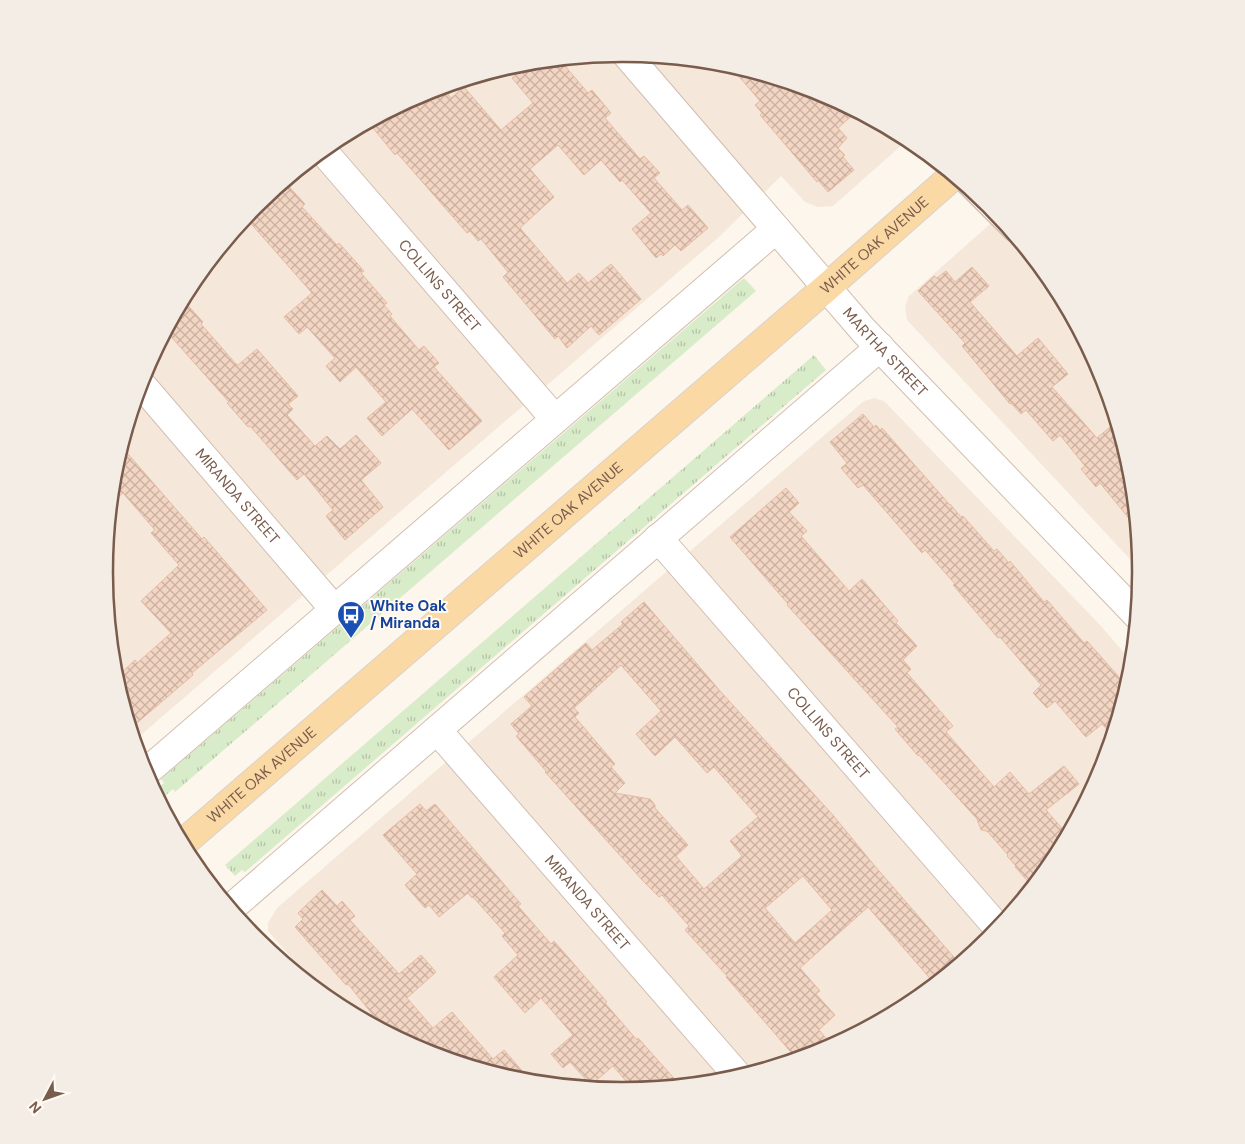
<svg xmlns="http://www.w3.org/2000/svg" width="1245" height="1144" font-family="'DM Sans',sans-serif">
	<style>
		.residential { fill: #f5e8da }
		.grass { fill: url(#grass-tufts) }
		.building { fill: url(#building-cross-hatch); stroke: #e6bba3; fill-rule: evenodd }
		.lines { fill: none; stroke-linecap: round; stroke-linejoin: round }
		.lane-casing { stroke: #d1beb0; stroke-width: 18 }
		.street-casing { stroke: #d1beb0; stroke-width: 30 }
		.primary-casing { stroke: #dad1cd; stroke-width: 30 }
		.lane { stroke: #fff; stroke-width: 15 }
		.street { stroke: #fff; stroke-width: 28 }
		.primary { stroke: #fbd9a5; stroke-width: 28 }
		.labels { text-anchor: middle; dominant-baseline: central; stroke-width: 4; stroke-linejoin: round; paint-order: stroke }
		.street-label { font-size: 15px; fill: #7a5c4d; stroke: #fffaf3 }
		.transit-label { font-size: 15px; font-weight: bold; fill: #164399; stroke: #fffaf3; text-anchor: start }
		.rim { fill: none; stroke: #7a5c4d; stroke-width: 2.5 }
	</style>
	<defs>
		<pattern id="grass-tufts" width="24" height="20" patternUnits="userSpaceOnUse" patternTransform="scale(1.25)"><rect width="24" height="20" fill="#d8ecc9"/><path d="M3 7l-1-3M5 7V3M7 7l1-3M15 17l-1-3M17 17v-4M19 17l1-3" fill="none" stroke="#b4c2a5"/></pattern>
		<pattern id="building-cross-hatch" width="8" height="8" patternUnits="userSpaceOnUse" patternTransform="scale(1.25)"><rect width="8" height="8" fill="#f3d5c3"/><path d="M0 0l8 8M0 8l8-8" fill="none" stroke="#cab0a1"/></pattern>
	</defs>
	<rect width="100%" height="100%" fill="#fdf6ec"/>
	<g class="residential">
		<path d="M 623,54 L 724,64 L 821,93 L 893,132 L 903,144 L 833,206 L 818,207 L 805,202 L 781,176 L 719,237 L 135,740 L 114,673 L 104,572 L 114,471 L 144,373 L 192,284 L 256,205 L 335,141 L 424,93 L 522,64 Z"/>
		<path d="M 998,217 L 1054,284 L 1101,374 L 1131,471 L 1141,571 L 907,320 L 905,306 L 909,296 Z"/>
		<path d="M 874,398 L 884,401 L 1101,626 L 1132,662 L 1131,673 L 1101,771 L 1053,860 L 989,939 L 910,1003 L 821,1051 L 723,1080 L 622,1090 L 521,1080 L 424,1051 L 334,1003 L 321,992 L 268,931 L 268,923 L 277,908 L 864,401 Z"/>
	</g>
	<g class="grass">
		<path d="M 744,278 L 756,291 L 175,792 L 173,789 L 165,796 L 158,788 L 164,783 L 161,779 Z"/>
		<path d="M 814,355 L 826,370 L 245,872 L 242,870 L 235,876 L 225,865 Z"/>
	</g>
	<g class="building">
		<path d="M 560,60 L 588,93 L 592,90 L 611,113 L 605,118 L 640,159 L 644,156 L 660,173 L 654,178 L 682,210 L 688,205 L 708,228 L 681,251 L 675,245 L 663,256 L 661,254 L 656,258 L 632,229 L 651,213 L 622,180 L 620,182 L 601,160 L 584,175 L 558,145 L 530,169 L 554,197 L 520,228 L 567,283 L 579,273 L 588,283 L 611,264 L 641,299 L 599,335 L 591,326 L 567,348 L 558,336 L 555,339 L 503,277 L 508,272 L 481,239 L 478,241 L 470,231 L 467,233 L 397,153 L 395,155 L 373,128 L 374,126 L 370,122 L 424,93 L 443,88 L 451,98 L 464,87 L 501,130 L 533,103 L 512,78 L 530,63 Z"/>
		<path d="M 730,66 L 821,93 L 856,112 L 838,128 L 847,138 L 838,148 L 845,155 L 843,157 L 854,170 L 828,192 L 818,180 L 817,182 L 760,115 L 762,113 L 755,105 L 760,101 Z"/>
		<path d="M 285,182 L 305,204 L 302,207 L 337,245 L 339,243 L 364,271 L 361,273 L 387,303 L 384,305 L 392,314 L 390,316 L 419,350 L 424,346 L 439,363 L 434,367 L 482,421 L 449,450 L 412,409 L 382,436 L 367,418 L 386,402 L 356,367 L 340,382 L 326,366 L 335,358 L 307,327 L 299,334 L 284,317 L 312,293 L 246,218 L 256,205 Z"/>
		<path d="M 972,267 L 989,286 L 970,302 L 1017,356 L 1038,338 L 1068,374 L 1052,387 L 1097,438 L 1116,422 L 1131,471 L 1136,527 L 1100,483 L 1096,487 L 1081,469 L 1085,466 L 1060,435 L 1053,441 L 1026,410 L 1021,414 L 1011,403 L 1010,404 L 962,346 L 965,343 L 918,291 L 934,276 L 937,278 L 946,271 L 955,282 Z"/>
		<path d="M 183,300 L 203,322 L 201,324 L 236,364 L 238,365 L 257,349 L 298,396 L 288,404 L 293,409 L 287,415 L 315,446 L 327,436 L 340,449 L 356,435 L 381,463 L 361,480 L 383,507 L 345,540 L 326,516 L 333,510 L 304,474 L 297,480 L 250,426 L 248,427 L 227,403 L 229,402 L 166,331 Z"/>
		<path d="M 863,414 L 874,427 L 876,425 L 880,430 L 882,428 L 950,505 L 950,504 L 961,517 L 963,516 L 994,551 L 997,549 L 1009,563 L 1010,561 L 1044,602 L 1047,600 L 1084,643 L 1087,641 L 1127,686 L 1112,735 L 1102,724 L 1086,737 L 1055,701 L 1047,708 L 1033,693 L 1041,685 L 1000,637 L 998,638 L 953,585 L 955,584 L 925,550 L 922,553 L 863,485 L 858,488 L 841,468 L 847,463 L 830,442 Z"/>
		<path d="M 122,447 L 202,539 L 204,537 L 267,610 L 192,673 L 193,675 L 131,728 L 116,678 L 135,660 L 137,663 L 171,633 L 141,601 L 179,565 L 151,533 L 155,530 L 123,493 L 111,503 L 114,471 Z"/>
		<path d="M 786,488 L 799,503 L 789,512 L 807,531 L 801,536 L 849,591 L 862,579 L 898,621 L 896,623 L 917,646 L 903,660 L 911,669 L 907,673 L 953,726 L 946,732 L 994,787 L 1010,772 L 1029,794 L 1064,766 L 1079,784 L 1046,810 L 1067,834 L 1053,860 L 1032,886 L 1015,867 L 1016,866 L 1007,856 L 1008,855 L 987,831 L 981,830 L 977,819 L 919,755 L 918,756 L 895,729 L 898,727 L 787,605 L 788,604 L 730,537 Z"/>
		<path d="M 644,602 L 721,692 L 832,814 L 874,865 L 959,963 L 934,983 L 868,907 L 800,968 L 820,991 L 816,994 L 835,1015 L 819,1030 L 832,1045 L 821,1051 L 796,1058 L 726,977 L 727,976 L 685,930 L 689,926 L 662,895 L 659,897 L 643,881 L 545,772 L 546,771 L 516,736 L 519,734 L 511,724 L 532,706 L 524,697 L 586,643 L 592,650 L 623,624 L 621,622 ZM 621,665 L 661,711 L 636,734 L 655,756 L 675,737 L 707,773 L 714,767 L 758,817 L 730,841 L 742,856 L 704,889 L 676,856 L 688,845 L 655,808 L 655,805 L 650,799 L 615,793 L 625,783 L 611,767 L 615,764 L 575,717 L 579,713 L 574,708 ZM 803,876 L 832,910 L 795,943 L 765,908 Z"/>
		<path d="M 420,804 L 426,811 L 435,804 L 521,904 L 518,906 L 551,944 L 554,941 L 607,1002 L 605,1003 L 637,1040 L 638,1038 L 680,1085 L 633,1089 L 613,1066 L 591,1085 L 570,1062 L 563,1068 L 551,1054 L 573,1035 L 541,998 L 525,1013 L 494,977 L 518,955 L 502,936 L 505,933 L 473,897 L 472,898 L 468,893 L 439,917 L 429,905 L 425,908 L 405,885 L 417,874 L 383,835 Z"/>
		<path d="M 322,890 L 337,906 L 342,901 L 355,916 L 350,920 L 399,974 L 421,955 L 436,972 L 407,998 L 433,1028 L 452,1012 L 493,1059 L 504,1050 L 531,1081 L 521,1080 L 424,1051 L 385,1030 L 348,984 L 346,985 L 295,927 L 303,919 L 298,913 Z"/>
	</g>
	<g class="lines">
		<defs>
			<path id="lane" d="M 961,182 L 1012,233"/>
			<g id="street">
				<path id="s1" d="M 626,54 L 864,331 L 1137,615"/>
				<path id="s2" d="M 323,151 L 555,419"/>
				<path id="s3" d="M 141,384 L 334,609"/>
				<path id="s4" d="M 658,538 L 998,928"/>
				<path id="s5" d="M 437,730 L 738,1076"/>
				<path d="M 145,773 L 776,229"/>
				<path d="M 231,908 L 880,347"/>
			</g>
			<g id="primary">
				<path id="s6" d="M 183,843 L 826,288 L 953,176"/>
			</g>
		</defs>
		<use href="#lane" class="lane-casing"/>
		<use href="#street" class="street-casing"/>
		<use href="#primary" class="primary-casing"/>
		<use href="#lane" class="lane"/>
		<use href="#street" class="street"/>
		<use href="#primary" class="primary"/>
	</g>
	<defs>
		<symbol id="bus-pin" viewBox="-11 -11 22 30"><path d="M0 17L-7.5 6A9.5 9.5 0 1 1 7.5 6Z" fill="#1a4fb4" stroke="#fffaf3"/><path d="M-5-6H5V4H4V6H2V4H-2V6H-4V4H-5ZM-3.5-4V0h7V-4ZM-3.5 1.2v1.5H-2V1.2ZM2 1.2v1.5H3.5V1.2Z" fill="#fff"/></symbol>
	</defs>
	<g fill-rule="evenodd">
		<use href="#bus-pin" x="335" y="599" width="32" height="43"/>
	</g>
	<g class="labels">
		<g class="street-label">
			<text stroke="none"><textPath href="#s6" startOffset="914">WHITE OAK AVENUE</textPath></text>
			<text stroke="none"><textPath href="#s2" startOffset="178">COLLINS STREET</textPath></text>
			<text stroke="none"><textPath href="#s1" startOffset="395">MARTHA STREET</textPath></text>
			<text stroke="none"><textPath href="#s3" startOffset="148">MIRANDA STREET</textPath></text>
			<text stroke="none"><textPath href="#s6" startOffset="509">WHITE OAK AVENUE</textPath></text>
			<text stroke="none"><textPath href="#s4" startOffset="259">COLLINS STREET</textPath></text>
			<text stroke="none"><textPath href="#s6" startOffset="104">WHITE OAK AVENUE</textPath></text>
			<text stroke="none"><textPath href="#s5" startOffset="229">MIRANDA STREET</textPath></text>
		</g>
		<g class="transit-label">
			<text x="370" y="606">White Oak<tspan x="370" dy="17">/ Miranda</tspan></text>
		</g>
	</g>
	<path d="M0 0H1245V1144H0ZM622 62H623A509 509 0 0 1 1132 571V573A509 509 0 0 1 623 1082H622A509 509 0 0 1 113 573V571A509 509 0 0 1 622 62Z" fill="#f4ede6" fill-rule="evenodd"/>
	<path class="rim" d="M622 62H623A509 509 0 0 1 1132 571V573A509 509 0 0 1 623 1082H622A509 509 0 0 1 113 573V571A509 509 0 0 1 622 62Z"/>
	<g transform="translate(45 1099) rotate(229)" stroke="#fffaf3" stroke-width="4" paint-order="stroke">
	<path d="M0-4L9 19L0 12L-9 19Z" fill="#7a5c4d"/>
	<text y="-8" font-size="14" font-weight="bold" text-anchor="middle" fill="#7a5c4d">N</text>
	</g>
</svg>
